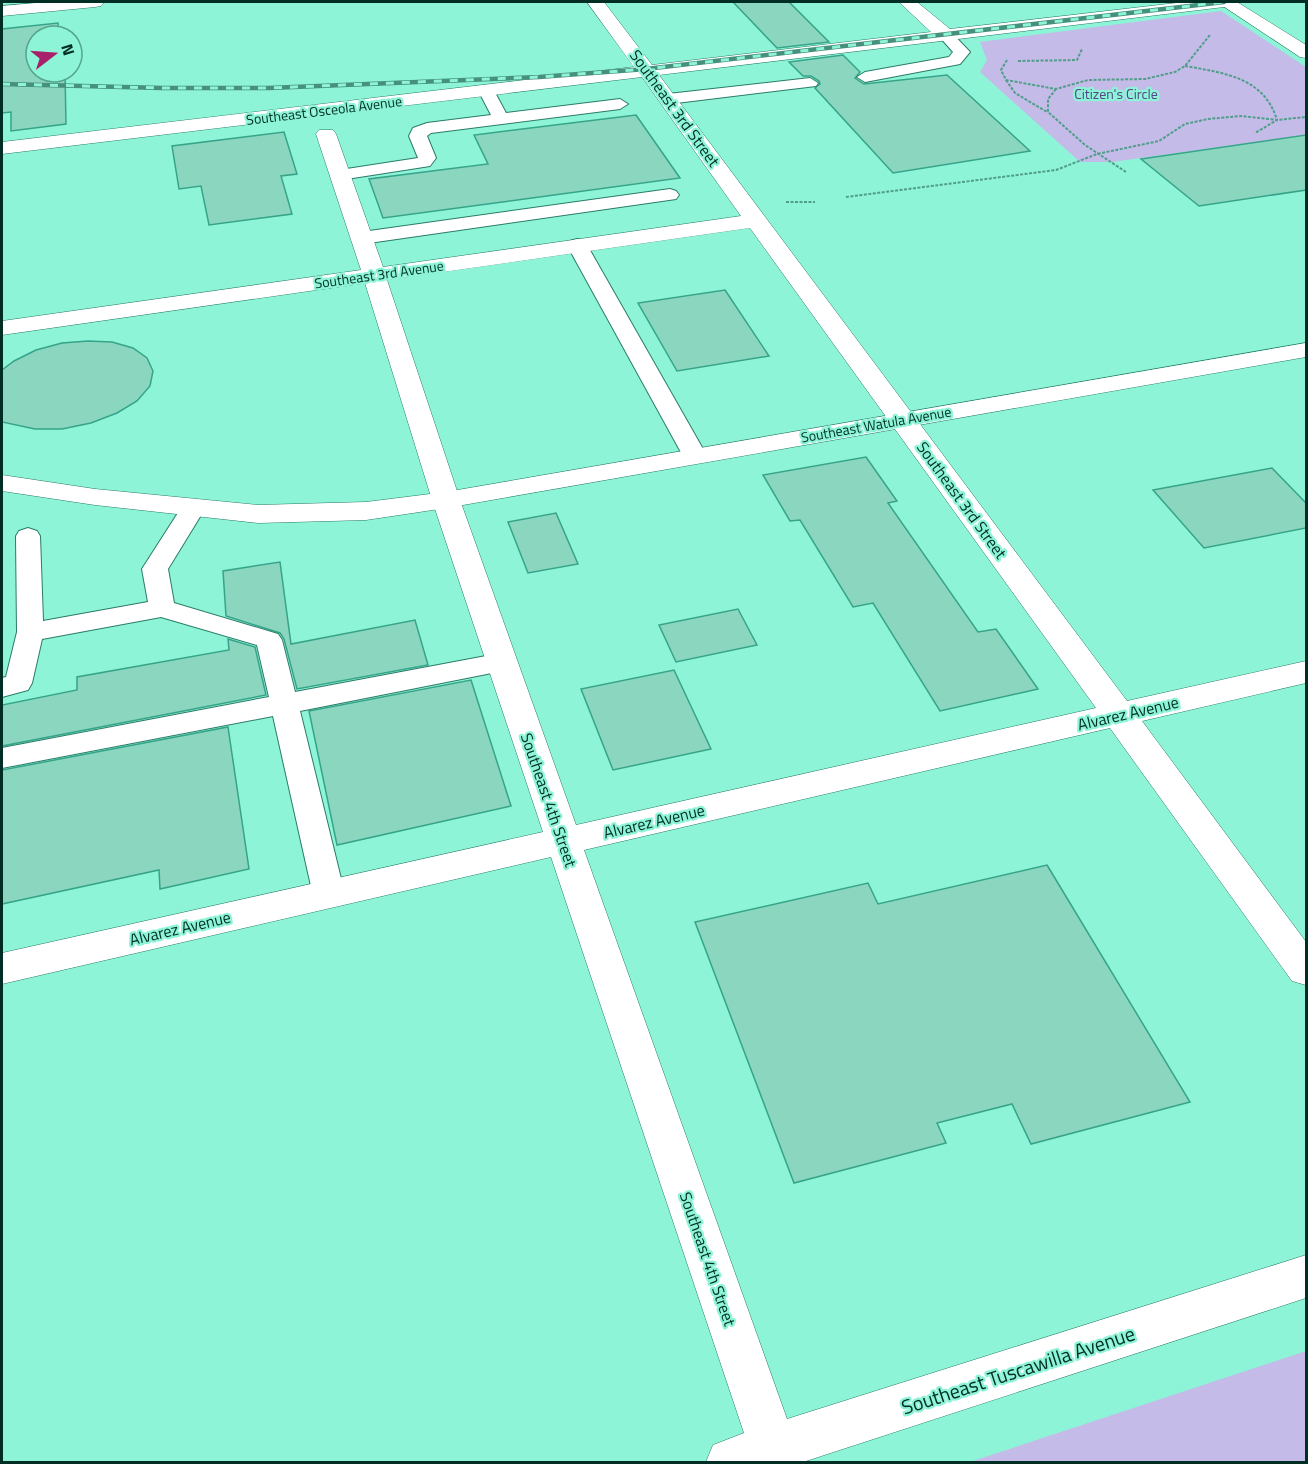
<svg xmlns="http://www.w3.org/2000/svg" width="1308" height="1464" font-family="'Titillium Web',sans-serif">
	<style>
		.green { fill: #c4bbe9 }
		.building { fill: #8ad6bf; stroke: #36a489; stroke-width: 1.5 }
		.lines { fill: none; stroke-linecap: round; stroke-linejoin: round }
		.service-casing { stroke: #2a7c68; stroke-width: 2 }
		.minor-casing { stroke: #2a7c68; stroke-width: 1 }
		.tertiary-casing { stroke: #2a7c68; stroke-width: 1 }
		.secondary-casing { stroke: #2a7c68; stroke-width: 1 }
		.path { stroke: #509e89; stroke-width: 2; stroke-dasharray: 3 1.5; stroke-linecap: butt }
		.service { fill: #fff; fill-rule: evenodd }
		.minor { fill: #fff; fill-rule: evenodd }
		.tertiary { fill: #fff; fill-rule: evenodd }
		.secondary { fill: #fff; fill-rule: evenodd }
		.rail-casing { stroke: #46907c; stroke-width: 4.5 }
		.rail { stroke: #8df4d7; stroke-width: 3; stroke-dasharray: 8; stroke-linecap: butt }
		.labels { text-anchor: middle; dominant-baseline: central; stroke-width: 4.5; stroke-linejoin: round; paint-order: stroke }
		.far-park-label { font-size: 14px; fill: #554388; stroke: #8df4d7 }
		.far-street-label { font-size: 14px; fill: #002e24; stroke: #8df4d7 }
		.street-label { font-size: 16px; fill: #002e24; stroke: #8df4d7 }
		.near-street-label { font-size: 20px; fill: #002e24; stroke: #8df4d7 }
	</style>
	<rect width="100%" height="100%" fill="#8df4d7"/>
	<g class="green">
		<path d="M 1221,11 L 1306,67 L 1306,135 L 1112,162 L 1080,162 L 980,72 L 987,60 L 980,42 Z"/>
		<path d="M 1306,1351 L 1306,1462 L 970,1462 Z"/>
	</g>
	<g class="building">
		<path d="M 733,2 L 789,2 L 829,42 L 777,48 Z"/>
		<path d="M 58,23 L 59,36 L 36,36 L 36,72 L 65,72 L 66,124 L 11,131 L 11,112 L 2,113 L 2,29 Z"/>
		<path d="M 843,55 L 860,72 L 855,78 L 864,84 L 947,75 L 1030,151 L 893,173 L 815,88 L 820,84 L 819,81 L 811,76 L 803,76 L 789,62 Z"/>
		<path d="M 636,115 L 680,178 L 383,218 L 369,179 L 488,164 L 474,135 Z"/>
		<path d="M 284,132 L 297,174 L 281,176 L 292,214 L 209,225 L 201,186 L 179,189 L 172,146 Z"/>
		<path d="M 1306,135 L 1306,190 L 1199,206 L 1141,159 Z"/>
		<path d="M 725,290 L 769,356 L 677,371 L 638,303 Z"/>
		<path d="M 88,341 L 112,342 L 133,348 L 147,358 L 153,371 L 150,386 L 137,401 L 117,413 L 91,423 L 62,429 L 35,429 L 2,422 L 2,370 L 14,361 L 36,350 L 62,343 Z"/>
		<path d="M 866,457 L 897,501 L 888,503 L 978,632 L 996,629 L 1038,689 L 940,711 L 873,603 L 853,607 L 800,520 L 790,521 L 763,475 Z"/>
		<path d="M 1272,468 L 1306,503 L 1306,528 L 1204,548 L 1153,490 Z"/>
		<path d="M 556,513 L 578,564 L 528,573 L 508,522 Z"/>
		<path d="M 280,562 L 291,644 L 415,620 L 428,665 L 297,689 L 284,639 L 280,633 L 226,616 L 223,571 Z"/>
		<path d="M 738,609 L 757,645 L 676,662 L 659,625 Z"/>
		<path d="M 228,639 L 255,647 L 266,695 L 2,746 L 2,705 L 77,690 L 77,677 L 229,650 Z"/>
		<path d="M 674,670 L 711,749 L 613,770 L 581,689 Z"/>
		<path d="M 471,680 L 511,806 L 337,845 L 309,711 Z"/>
		<path d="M 228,727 L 249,869 L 160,889 L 159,870 L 2,904 L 2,770 Z"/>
		<path d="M 1047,865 L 1190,1102 L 1031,1144 L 1012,1104 L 937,1123 L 946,1143 L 794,1183 L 695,922 L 868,883 L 878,904 Z"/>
	</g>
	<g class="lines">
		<defs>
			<g id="service">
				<path d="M 945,29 L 950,31 L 970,52 L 960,64 L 865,82 L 857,77 L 865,72 L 949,57 L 953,52 L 937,34 Z"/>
				<path d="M 810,78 L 818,83 L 816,86 L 668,104 L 660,99 L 668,94 Z"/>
				<path d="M 486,85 L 492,87 L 506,113 L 620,99 L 628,104 L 620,109 L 431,133 L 427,136 L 436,158 L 430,166 L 340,180 L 334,179 L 331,175 L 334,171 L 340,170 L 418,158 L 409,136 L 413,128 L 427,123 L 491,115 L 478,90 Z"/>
				<path d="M 670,189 L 676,191 L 679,195 L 676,199 L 362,244 L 355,242 L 352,238 L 355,234 L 362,232 Z"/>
				<path d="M 577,239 L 584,241 L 587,245 L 707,456 L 703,461 L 695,463 L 687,461 L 683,456 L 567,245 L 570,241 Z"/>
				<path d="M 194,500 L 203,502 L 206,507 L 168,569 L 174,603 L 278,634 L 282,640 L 295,692 L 502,653 L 512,656 L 516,662 L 512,668 L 502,671 L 300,711 L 345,895 L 340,904 L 329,907 L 318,904 L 313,895 L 273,716 L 2,768 L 2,748 L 269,697 L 257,645 L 161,617 L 42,639 L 32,683 L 28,690 L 2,697 L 2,678 L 6,677 L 17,632 L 16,536 L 19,531 L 28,528 L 37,531 L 40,536 L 43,621 L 148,602 L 142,569 L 185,502 Z"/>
			</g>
			<path id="minor" d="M 587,2 L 604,2 L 652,65 L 931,32 L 899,2 L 917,2 L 950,29 L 1185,2 L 1233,2 L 1230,6 L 1224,7 L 659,75 L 1127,701 L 1306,661 L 1306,683 L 1142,721 L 1306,942 L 1306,985 L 1292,981 L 1110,728 L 584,850 L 787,1419 L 1306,1255 L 1306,1298 L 803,1462 L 706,1462 L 713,1445 L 744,1433 L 551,857 L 2,984 L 2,953 L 543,832 L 432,500 L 365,283 L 2,335 L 2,321 L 361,270 L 316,134 L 319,130 L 333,130 L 336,134 L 383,267 L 741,216 L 642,77 L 2,154 L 2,142 L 634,67 ZM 750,228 L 1096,708 L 576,825 L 460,500 L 387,280 Z"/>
			<g id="tertiary">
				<path d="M 1217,2 L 1237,2 L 1306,45 L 1306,58 L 1300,57 Z"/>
				<path d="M 1306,343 L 1306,357 L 446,508 L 366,520 L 258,523 L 95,505 L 2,491 L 2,475 L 95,489 L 258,505 L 366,502 L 446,492 Z"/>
			</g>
			<path id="secondary" d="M 47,2 L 104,2 L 101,6 L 95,7 L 2,16 L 2,6 Z"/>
		</defs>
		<use href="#service" class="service-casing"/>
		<use href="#minor" class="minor-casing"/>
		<use href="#tertiary" class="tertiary-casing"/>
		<use href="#secondary" class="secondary-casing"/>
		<g class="path">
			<path d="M 1007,60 L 1001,70 L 1006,80 L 1056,89 L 1088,80 L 1145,79 L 1175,72 L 1185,66 L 1210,35"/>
			<path d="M 1018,61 L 1077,60 L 1082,49"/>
			<path d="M 1185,66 C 1224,73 1264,77 1277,120 L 1255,133"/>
			<path d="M 1006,80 L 1015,93 L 1047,112"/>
			<path d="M 1056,89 L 1048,99 L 1048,112 L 1085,145 L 1126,172"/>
			<path d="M 846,197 L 1056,170 L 1097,154 L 1159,141 L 1185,124 L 1208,119 L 1241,116 L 1277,120 L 1306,117"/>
			<path d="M 786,202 L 815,202"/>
		</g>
		<use href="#service" class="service"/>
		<use href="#minor" class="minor"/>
		<use href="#tertiary" class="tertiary"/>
		<use href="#secondary" class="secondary"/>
		<defs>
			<path id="rail" d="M 2,84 L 162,88 L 269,88 L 539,77 L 646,69 L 1224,2"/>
		</defs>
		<use href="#rail" class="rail-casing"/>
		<use href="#rail" class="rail"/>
	</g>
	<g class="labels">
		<g class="far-park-label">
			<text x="1116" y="93">Citizen's Circle</text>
		</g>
		<g class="far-street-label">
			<text transform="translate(324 110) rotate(-7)">Southeast Osceola Avenue</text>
			<text transform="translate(379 274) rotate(-8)">Southeast 3rd Avenue</text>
			<text transform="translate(876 424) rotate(-10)">Southeast Watula Avenue</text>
		</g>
		<g class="street-label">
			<text transform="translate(675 108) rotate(54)">Southeast 3rd Street</text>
			<text transform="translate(962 500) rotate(54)">Southeast 3rd Street</text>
			<text transform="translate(1128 713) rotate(-13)">Alvarez Avenue</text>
			<text transform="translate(549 800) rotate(71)">Southeast 4th Street</text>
			<text transform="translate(654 821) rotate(-13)">Alvarez Avenue</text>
			<text transform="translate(180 928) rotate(-13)">Alvarez Avenue</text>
			<text transform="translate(708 1259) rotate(71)">Southeast 4th Street</text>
		</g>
		<g class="near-street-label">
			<text transform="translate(1018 1370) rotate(-18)">Southeast Tuscawilla Avenue</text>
		</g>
	</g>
	<rect width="1308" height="1464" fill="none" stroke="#002e24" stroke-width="6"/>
	<g transform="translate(54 54) rotate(73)"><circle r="28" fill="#8df4d7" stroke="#55a58f" stroke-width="1.5"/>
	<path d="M0-4.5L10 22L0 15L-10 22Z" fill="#a72069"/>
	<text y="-9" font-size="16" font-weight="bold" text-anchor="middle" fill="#002e24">N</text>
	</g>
</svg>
